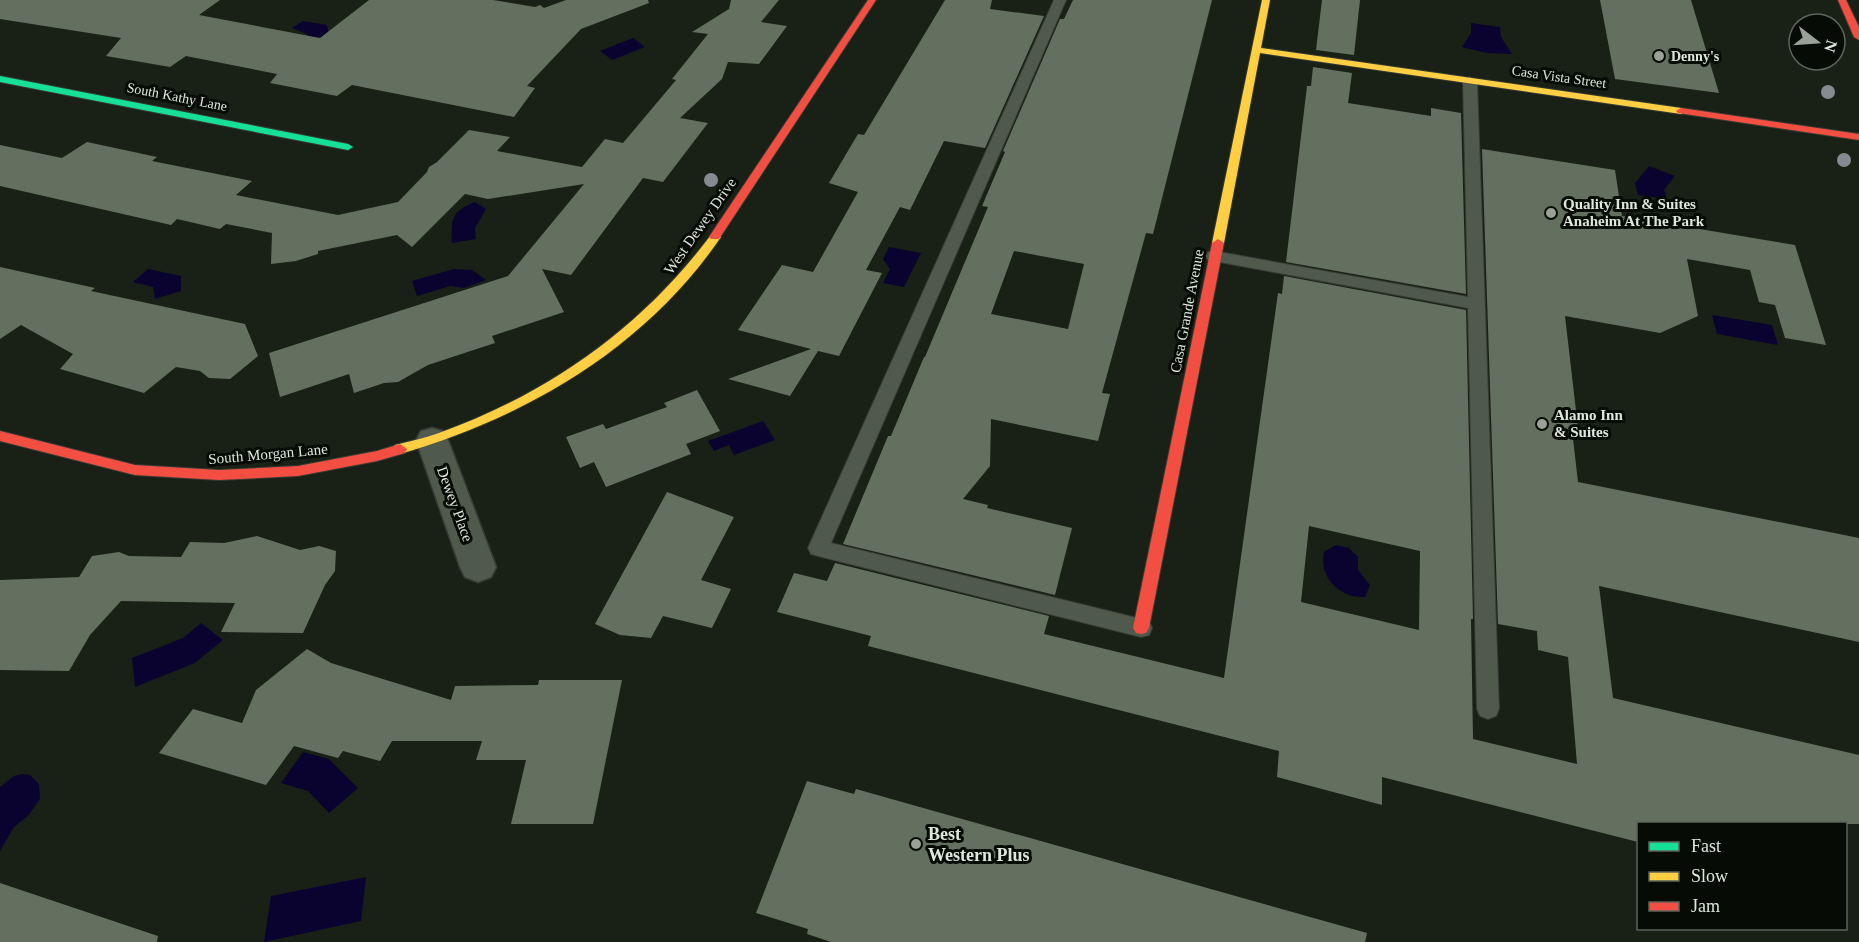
<svg xmlns="http://www.w3.org/2000/svg" width="1859" height="942" font-family="'Times New Roman',serif">
	<style>
		.water { fill: #0a0330 }
		.building { fill: #64705f; fill-rule: evenodd }
		.lines { fill: none; stroke-linecap: round; stroke-linejoin: round }
		.lane-casing { stroke: #363b33; stroke-width: 2 }
		.street-casing { stroke: #363b33; stroke-width: 3 }
		.fast-casing { stroke: #363b33; stroke-width: 2 }
		.slow-casing { stroke: #363b33; stroke-width: 2 }
		.jam-casing { stroke: #363b33; stroke-width: 2 }
		.lane { fill: #4f5a4c; fill-rule: evenodd }
		.street { fill: #4f5a4c; fill-rule: evenodd }
		.fast { fill: #16e098; fill-rule: evenodd }
		.slow { fill: #ffcf43; fill-rule: evenodd }
		.jam { fill: #f24e42; fill-rule: evenodd }
		.tree { fill: #868b91 }
		.poi-dot { fill: #9aa197; stroke: #060b05; stroke-width: 2 }
		.labels { text-anchor: middle; dominant-baseline: central; stroke-width: 6; stroke-linejoin: round; paint-order: stroke }
		.far-poi-label { font-size: 14px; font-weight: bold; fill: #dfe7dc; stroke: #060b05; text-anchor: start }
		.far-street-label { font-size: 14px; fill: #dfe7dc; stroke: #060b05 }
		.poi-label { font-size: 15px; font-weight: bold; fill: #dfe7dc; stroke: #060b05; text-anchor: start }
		.street-label { font-size: 15px; fill: #dfe7dc; stroke: #060b05 }
		.near-poi-label { font-size: 18px; font-weight: bold; fill: #dfe7dc; stroke: #060b05; text-anchor: start }
	</style>
	<rect width="100%" height="100%" fill="#192016"/>
	<g class="water">
		<path d="M 303,21 L 327,25 L 329,35 L 308,40 L 307,34 L 292,28 Z"/>
		<path d="M 1471,23 L 1500,27 L 1501,37 L 1512,54 L 1487,53 L 1462,47 L 1471,33 Z"/>
		<path d="M 633,38 L 645,47 L 612,60 L 600,51 Z"/>
		<path d="M 1649,166 L 1675,176 L 1664,190 L 1667,199 L 1638,195 L 1635,183 Z"/>
		<path d="M 475,202 L 486,209 L 475,228 L 476,239 L 452,243 C 451,218 451,212 475,202 Z"/>
		<path d="M 889,247 L 921,253 L 904,287 L 883,283 L 890,269 L 883,259 Z"/>
		<path d="M 148,269 L 181,276 L 181,291 L 155,299 L 153,287 L 133,282 Z"/>
		<path d="M 454,269 L 472,270 L 486,280 L 464,288 L 450,286 L 417,296 L 412,281 Z"/>
		<path d="M 1712,315 L 1772,325 L 1778,345 L 1717,334 Z"/>
		<path d="M 763,421 L 775,440 L 734,455 L 729,445 L 714,451 L 708,441 Z"/>
		<path d="M 1336,545 L 1349,548 L 1358,557 L 1358,570 L 1370,585 L 1365,597 C 1340,599 1318,576 1324,552 Z"/>
		<path d="M 201,623 L 223,640 L 195,663 L 135,687 L 132,658 L 183,638 Z"/>
		<path d="M 303,752 L 329,759 L 358,788 L 329,813 L 308,791 L 281,783 Z"/>
		<path d="M 22,774 L 30,775 L 39,784 L 40,799 L 28,816 L 14,827 L 0,851 L 0,787 L 14,776 Z"/>
		<path d="M 366,877 L 361,921 L 264,942 L 271,896 Z"/>
	</g>
	<g class="building">
		<path d="M 0,0 L 220,0 L 199,15 L 320,38 L 369,0 L 493,0 L 535,7 L 540,5 L 544,8 L 566,0 L 648,0 L 649,3 L 581,29 L 527,86 L 535,88 L 514,117 L 352,85 L 337,96 L 270,83 L 277,74 L 186,56 L 170,67 L 106,56 L 121,38 L 0,19 Z"/>
		<path d="M 731,0 L 779,0 L 761,22 L 787,26 L 759,64 L 728,62 L 722,79 L 680,118 L 708,123 L 663,182 L 643,178 L 571,275 L 542,269 L 564,312 L 492,336 L 495,343 L 428,365 L 398,382 L 384,383 L 354,393 L 349,374 L 280,397 L 269,353 L 508,276 L 584,184 L 488,199 L 465,194 L 412,247 L 397,235 L 318,251 L 318,254 L 296,261 L 271,264 L 272,233 L 226,224 L 220,229 L 177,219 L 171,225 L 0,186 L 0,145 L 62,158 L 87,142 L 157,157 L 152,161 L 252,181 L 236,195 L 338,215 L 398,202 L 427,172 L 429,167 L 437,162 L 469,130 L 510,137 L 497,151 L 582,167 L 605,139 L 623,143 L 676,80 L 672,79 L 708,34 L 692,32 L 729,9 Z"/>
		<path d="M 945,0 L 992,0 L 990,9 L 1044,16 L 985,148 L 944,141 L 910,210 L 900,207 L 866,270 L 882,273 L 839,356 L 818,351 L 790,396 L 728,379 L 811,349 L 738,330 L 782,265 L 813,272 L 858,192 L 829,183 L 858,134 L 864,135 Z"/>
		<path d="M 1073,0 L 1212,0 L 1153,234 L 1146,233 L 1102,393 L 1110,394 L 1098,441 L 991,419 L 990,466 L 963,499 L 988,505 L 987,508 L 1072,528 L 1055,595 L 843,544 L 888,436 L 891,436 L 924,357 L 925,357 L 988,207 L 982,206 L 1005,152 L 1003,151 L 1060,19 L 1064,19 ZM 1014,251 L 1084,264 L 1068,329 L 991,314 Z"/>
		<path d="M 1322,0 L 1360,0 L 1354,55 L 1316,50 Z"/>
		<path d="M 1600,0 L 1691,0 L 1719,93 L 1615,79 Z"/>
		<path d="M 1313,67 L 1352,73 L 1348,103 L 1431,116 L 1431,108 L 1461,113 L 1466,294 L 1286,262 L 1307,86 L 1311,86 Z"/>
		<path d="M 1482,149 L 1615,170 L 1622,216 L 1795,245 L 1826,345 L 1785,338 L 1775,305 L 1759,302 L 1750,270 L 1687,259 L 1698,316 L 1660,333 L 1565,316 L 1578,428 L 1572,430 L 1578,482 L 1859,538 L 1859,642 L 1599,586 L 1613,698 L 1859,755 L 1859,824 L 1638,824 L 1638,842 L 1382,777 L 1382,805 L 1277,777 L 1279,751 L 868,646 L 871,636 L 777,612 L 794,573 L 827,581 L 835,563 L 1049,616 L 1044,634 L 1224,678 L 1278,293 L 1282,294 L 1284,276 L 1466,310 L 1473,619 L 1471,619 L 1473,739 L 1577,764 L 1568,657 L 1538,650 L 1537,631 L 1498,624 ZM 1309,526 L 1420,551 L 1419,630 L 1301,602 Z"/>
		<path d="M 0,267 L 95,288 L 91,291 L 245,324 L 258,356 L 230,379 L 209,378 L 200,371 L 176,367 L 144,393 L 60,369 L 73,354 L 21,325 L 0,339 Z"/>
		<path d="M 697,390 L 720,431 L 686,444 L 691,454 L 606,487 L 594,462 L 580,468 L 566,437 L 603,424 L 606,429 L 667,407 L 664,403 Z"/>
		<path d="M 667,492 L 734,517 L 701,580 L 731,589 L 712,628 L 663,616 L 651,638 L 620,635 L 595,624 Z"/>
		<path d="M 257,536 L 300,550 L 319,546 L 336,551 L 335,571 L 325,585 L 303,633 L 221,632 L 235,603 L 121,601 L 90,635 L 69,671 L 0,670 L 0,580 L 79,577 L 92,556 L 119,552 L 129,556 L 181,557 L 190,542 L 224,543 Z"/>
		<path d="M 307,649 L 331,663 L 451,700 L 455,686 L 538,685 L 539,680 L 622,680 L 593,824 L 511,824 L 526,760 L 476,760 L 482,741 L 392,741 L 380,761 L 343,751 L 338,758 L 294,746 L 266,785 L 159,753 L 193,709 L 242,723 L 256,690 Z"/>
		<path d="M 807,781 L 854,794 L 856,789 L 1367,933 L 1365,942 L 831,942 L 807,934 L 808,929 L 756,913 Z"/>
		<path d="M 0,883 L 158,936 L 157,942 L 0,942 Z"/>
	</g>
	<g class="lines">
		<defs>
			<g id="lane">
				<path d="M 1054,0 L 1066,0 L 831,543 L 1141,619 L 1149,621 L 1152,628 L 1149,635 L 1141,637 L 818,556 L 811,554 L 808,548 Z"/>
				<path d="M 1470,77 L 1477,81 L 1499,709 L 1496,716 L 1488,719 L 1480,716 L 1477,709 L 1468,308 L 1214,261 L 1208,260 L 1206,256 L 1208,252 L 1214,251 L 1468,297 L 1463,81 Z"/>
			</g>
			<path id="street" d="M 432,428 L 443,431 L 448,440 L 496,567 L 491,577 L 478,582 L 465,577 L 460,567 L 416,440 L 421,431 Z"/>
			<path id="fast" d="M 0,76 L 348,144 L 353,147 L 348,150 L 0,82 Z"/>
			<g id="slow">
				<path d="M 1262,0 L 1270,0 L 1261,48 L 1681,108 L 1686,111 L 1681,114 L 1260,53 L 1224,243 L 1218,247 L 1212,243 Z"/>
				<path d="M 715,233 L 721,237 C 645,348 527,417 400,454 L 395,453 L 393,449 L 395,445 C 410,441 425,438 439,433 C 550,393 641,328 711,235 Z"/>
			</g>
			<g id="jam">
				<path d="M 868,0 L 876,0 L 719,239 L 711,239 L 709,237 Z"/>
				<path d="M 1838,0 L 1846,0 L 1859,27 L 1859,40 L 1854,37 Z"/>
				<path d="M 1681,108 L 1859,134 L 1859,140 L 1678,113 L 1676,111 Z"/>
				<path d="M 1218,239 L 1224,243 L 1149,628 L 1146,633 L 1141,634 L 1136,633 L 1133,628 L 1212,243 Z"/>
				<path d="M 0,431 L 135,465 L 219,470 L 298,466 L 377,451 L 400,444 L 407,449 L 405,453 L 377,461 L 298,476 L 219,480 L 135,475 L 0,441 Z"/>
			</g>
		</defs>
		<use href="#lane" class="lane-casing"/>
		<use href="#street" class="street-casing"/>
		<use href="#fast" class="fast-casing"/>
		<use href="#slow" class="slow-casing"/>
		<use href="#jam" class="jam-casing"/>
		<use href="#lane" class="lane"/>
		<use href="#street" class="street"/>
		<use href="#fast" class="fast"/>
		<use href="#slow" class="slow"/>
		<use href="#jam" class="jam"/>
	</g>
	<g class="tree">
		<circle cx="1828" cy="92" r="7"/>
		<circle cx="1844" cy="160" r="7"/>
		<circle cx="711" cy="180" r="7"/>
	</g>
	<g class="poi-dot">
		<circle cx="1659" cy="56" r="6"/>
		<circle cx="1551" cy="213" r="6"/>
		<circle cx="1542" cy="424" r="6"/>
		<circle cx="916" cy="844" r="6"/>
	</g>
	<g class="labels">
		<g class="far-poi-label">
			<text x="1671" y="56">Denny's</text>
		</g>
		<g class="far-street-label">
			<text transform="translate(1559 77) rotate(8)">Casa Vista Street</text>
			<text transform="translate(177 97) rotate(11)">South Kathy Lane</text>
		</g>
		<g class="poi-label">
			<text x="1563" y="204">Quality Inn &amp; Suites<tspan x="1563" dy="17">Anaheim At The Park</tspan></text>
			<text x="1554" y="415">Alamo Inn<tspan x="1554" dy="17">&amp; Suites</tspan></text>
		</g>
		<g class="street-label">
			<text transform="translate(700 226) rotate(-55)">West Dewey Drive</text>
			<text transform="translate(1187 311) rotate(-79)">Casa Grande Avenue</text>
			<text transform="translate(268 454) rotate(-5)">South Morgan Lane</text>
			<text transform="translate(455 504) rotate(70)">Dewey Place</text>
		</g>
		<g class="near-poi-label">
			<text x="928" y="834">Best<tspan x="928" dy="21">Western Plus</tspan></text>
		</g>
	</g>
	<rect x="1637" y="822" width="210" height="108" fill="#060b05" stroke="#5d635b" stroke-width="1.5"/>
	<rect x="1649" y="842" width="30" height="9" fill="#16e098" stroke="#5d635b" stroke-width="1.5"/>
	<text x="1691" y="852" font-size="18" fill="#dfe7dc">Fast</text>
	<rect x="1649" y="872" width="30" height="9" fill="#ffcf43" stroke="#5d635b" stroke-width="1.5"/>
	<text x="1691" y="882" font-size="18" fill="#dfe7dc">Slow</text>
	<rect x="1649" y="902" width="30" height="9" fill="#f24e42" stroke="#5d635b" stroke-width="1.5"/>
	<text x="1691" y="912" font-size="18" fill="#dfe7dc">Jam</text>
	<g transform="translate(1817 42) rotate(107)"><circle r="28" fill="#060b05" stroke="#5d635b" stroke-width="1.5"/>
	<path d="M0-4.5L10 22L0 15L-10 22Z" fill="#9aa197"/>
	<text y="-9" font-size="16" font-weight="bold" text-anchor="middle" fill="#dfe7dc">N</text>
	</g>
</svg>
